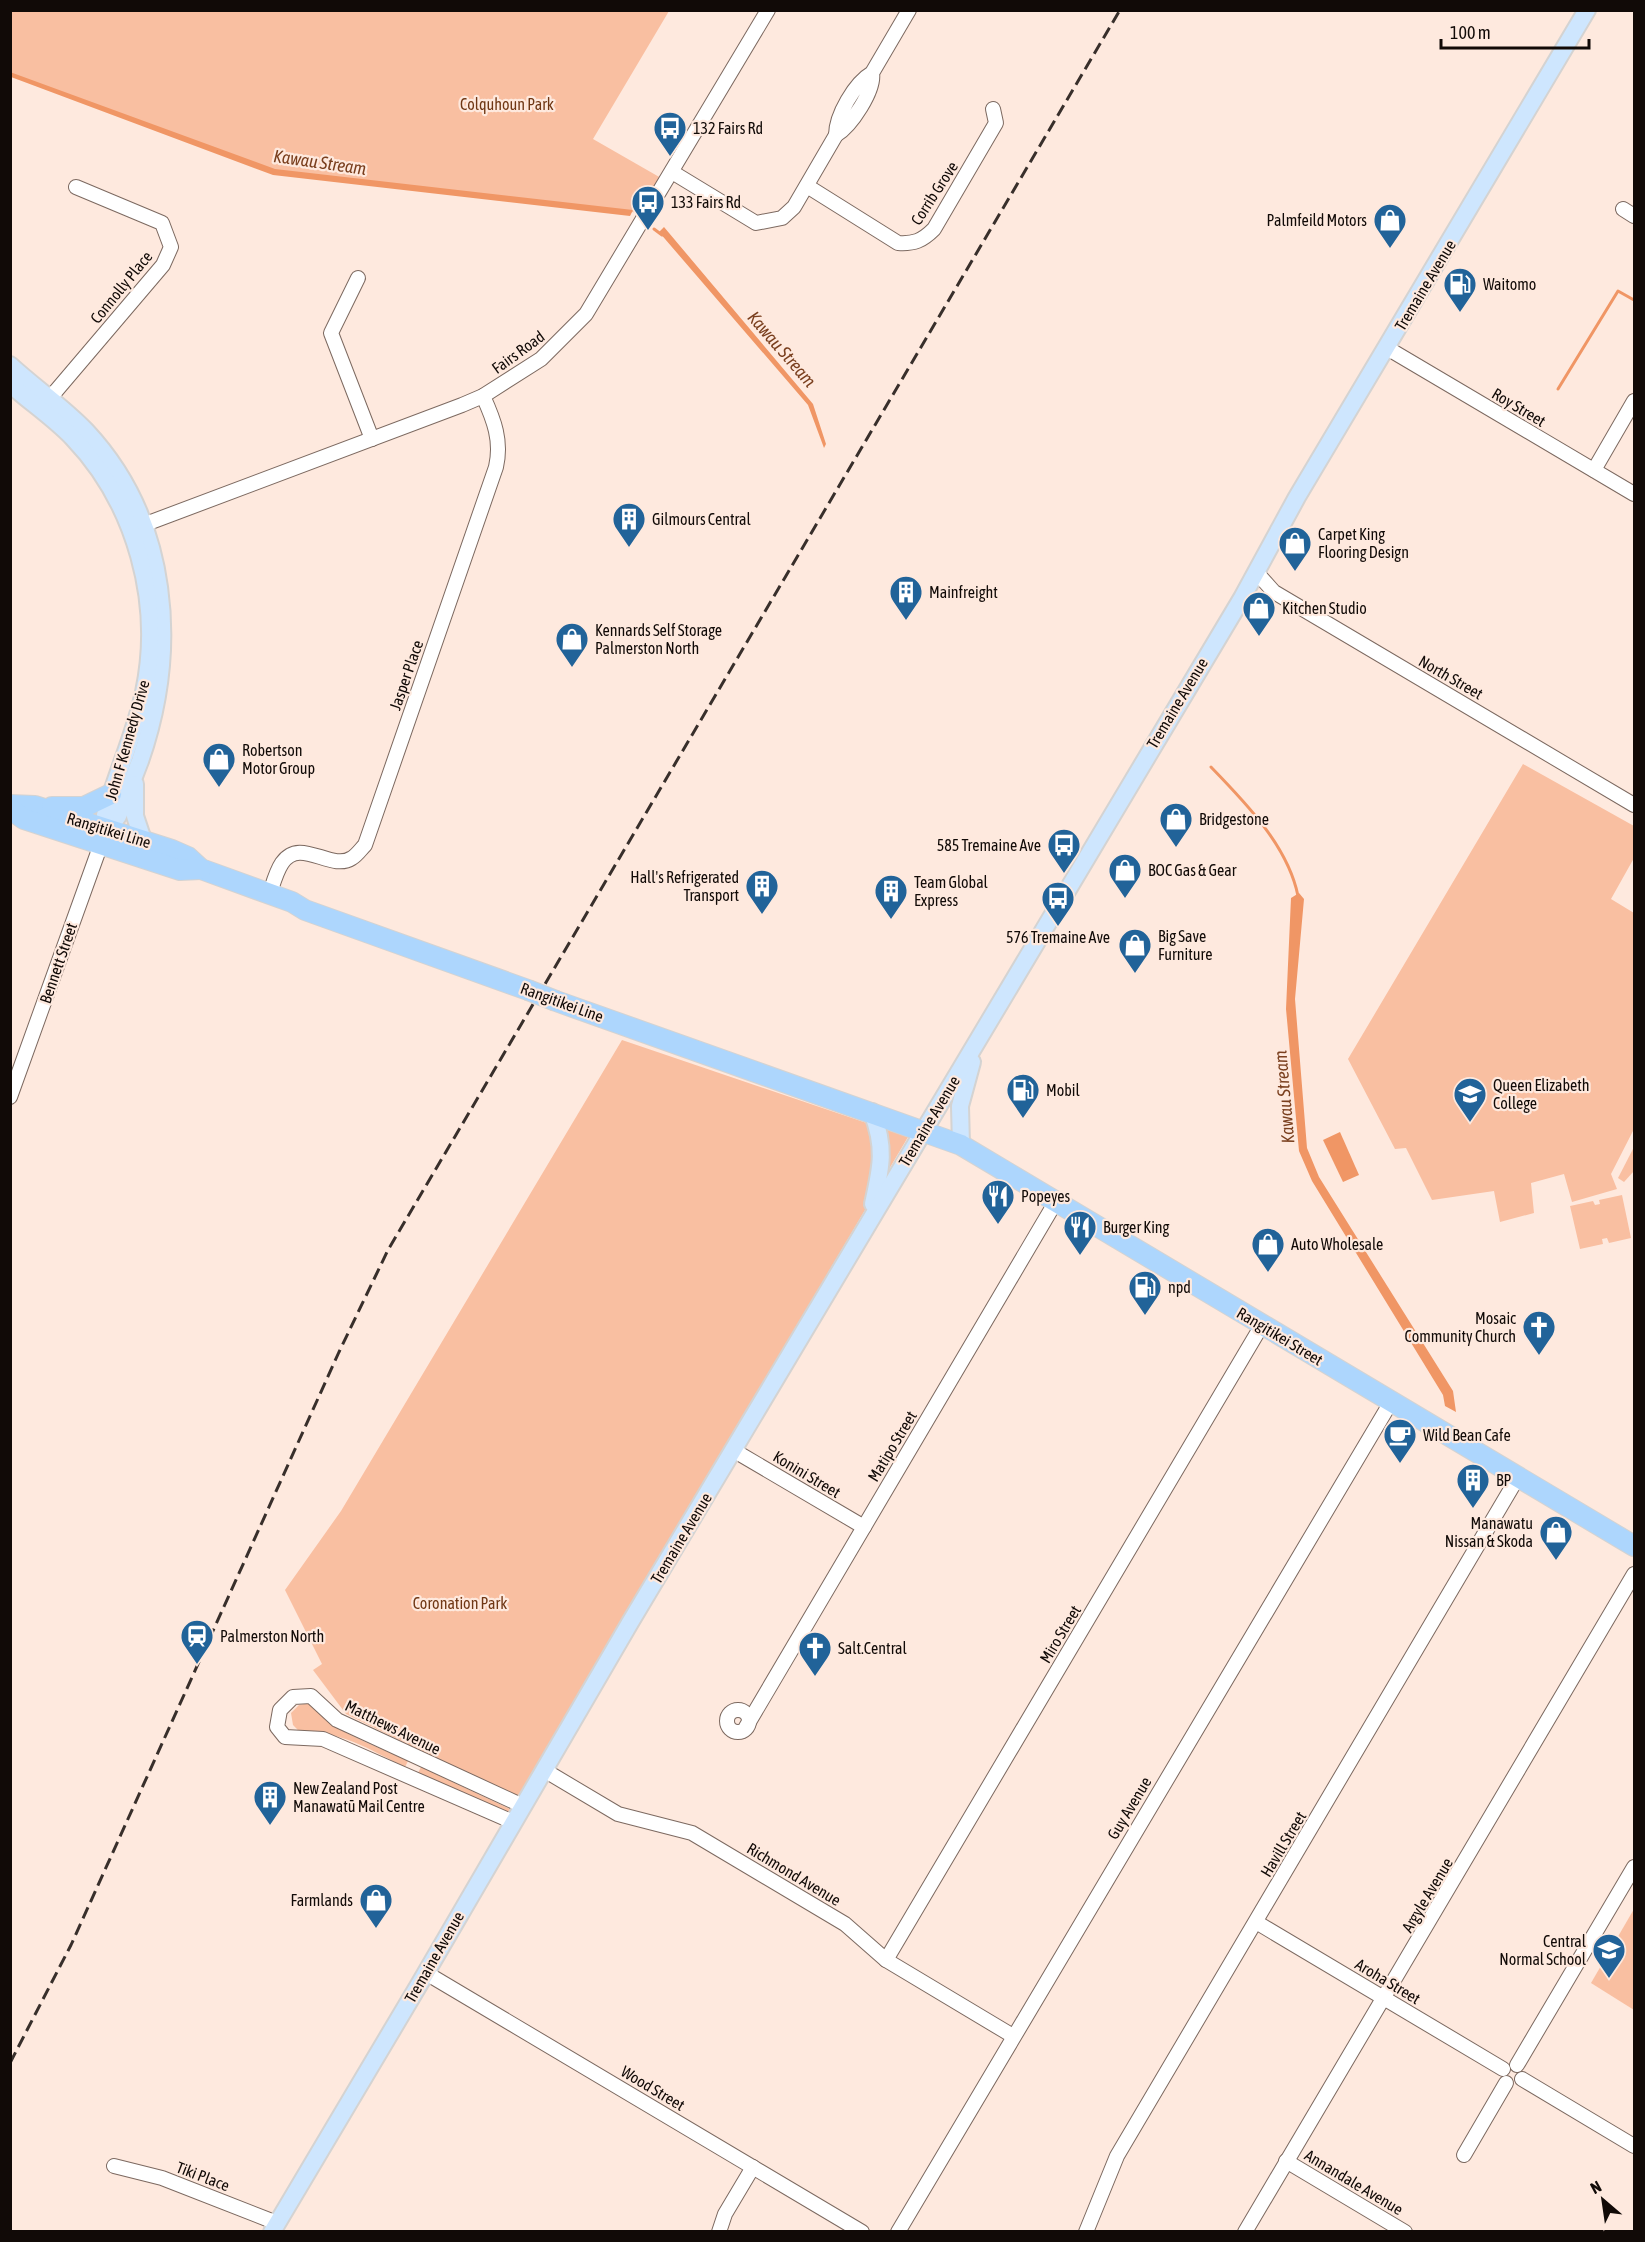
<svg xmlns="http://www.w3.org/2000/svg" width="1645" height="2242" font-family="'Asap Condensed',sans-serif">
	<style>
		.green { fill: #f9bfa1 }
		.water { fill: #f09665 }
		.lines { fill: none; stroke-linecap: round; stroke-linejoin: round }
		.stream { stroke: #f09665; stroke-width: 3 }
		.minor-casing { stroke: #7c6960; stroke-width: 16 }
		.major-casing { stroke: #d4d3d2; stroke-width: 20 }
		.highway-casing { stroke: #d4d3d2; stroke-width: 22 }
		.minor { stroke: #fff; stroke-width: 14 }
		.major { stroke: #cee6fe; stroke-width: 16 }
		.highway { stroke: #add6fd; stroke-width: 20 }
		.rail { stroke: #382f2b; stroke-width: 3; stroke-dasharray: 12 6; stroke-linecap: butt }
		.highway-bridge-casing { stroke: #d4d3d2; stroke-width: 22; stroke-linecap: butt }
		.highway-bridge { stroke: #add6fd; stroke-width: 20 }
		.labels { text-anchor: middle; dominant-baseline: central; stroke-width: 4.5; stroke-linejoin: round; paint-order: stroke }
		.park-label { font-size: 16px; fill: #703714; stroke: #fee9de }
		.poi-label { font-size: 16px; fill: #110a07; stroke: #fee9de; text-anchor: start }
		.street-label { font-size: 16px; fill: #110a07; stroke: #fee9de }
		.water-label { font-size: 18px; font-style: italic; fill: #7a3f1e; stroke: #fee9de }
	</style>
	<rect width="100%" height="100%" fill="#fee9de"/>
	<g class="green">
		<path d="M 10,11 L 669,11 L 593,139 L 661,178 L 640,213 L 273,171 L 11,74 Z"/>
		<path d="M 1523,764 L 1634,826 L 1634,858 L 1611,899 L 1634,913 L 1634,1129 L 1611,1174 L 1617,1189 L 1572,1202 L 1564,1174 L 1531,1183 L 1534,1213 L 1500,1222 L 1494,1191 L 1432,1200 L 1406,1148 L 1395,1149 L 1348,1059 Z"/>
		<path d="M 622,1040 L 908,1137 L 519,1798 L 346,1714 L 313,1670 L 322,1664 L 285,1590 L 341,1511 Z"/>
		<path d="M 1634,1147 L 1634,1171 L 1624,1182 L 1618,1178 Z"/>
		<path d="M 1622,1195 L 1631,1238 L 1609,1243 L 1607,1238 L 1602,1239 L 1603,1244 L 1580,1249 L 1570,1206 L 1593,1201 L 1595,1205 L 1600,1204 L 1599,1200 Z"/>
		<path d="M 309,1703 C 320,1711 326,1721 338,1728 C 360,1741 385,1750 408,1761 L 405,1767 C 373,1752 338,1728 302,1734 L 293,1725 L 291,1713 L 299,1705 Z"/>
		<path d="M 421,1767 L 510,1809 L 508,1813 L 418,1773 Z"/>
		<path d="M 1634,1909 L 1634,2010 L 1591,1983 Z"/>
	</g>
	<g class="water">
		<path d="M 10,72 L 275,169 L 633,210 L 630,216 L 273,175 L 11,77 Z"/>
		<path d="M 664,227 L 813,404 L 826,444 L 824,448 L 808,405 L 659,232 Z"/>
		<path d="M 1299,893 L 1304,899 L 1295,999 L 1307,1148 L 1319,1177 L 1453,1391 L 1456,1412 L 1445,1406 L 1443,1395 L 1312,1181 L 1299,1151 L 1286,1009 L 1291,898 Z"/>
		<path d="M 1340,1132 L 1359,1175 L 1343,1182 L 1323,1140 Z"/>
	</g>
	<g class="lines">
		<g class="stream">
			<path d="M 654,229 L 662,235"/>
			<path d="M 1558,389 L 1618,291 L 1634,300"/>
			<path d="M 1211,767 C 1245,802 1288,846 1298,896"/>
		</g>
		<defs>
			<g id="minor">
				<path d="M 872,73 C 875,90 851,126 836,135 C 836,115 855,83 872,73 L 909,10"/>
				<path d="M 672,172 L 756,223 L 782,218 L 794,207 L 836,135"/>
				<path d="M 807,186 L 898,243 C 914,244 922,241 934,229 L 996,123 L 993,109"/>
				<path d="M 1623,209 L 1634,216"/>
				<path d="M 358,278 L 331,333 L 372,439"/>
				<path d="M 1387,348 L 1634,494"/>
				<path d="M 44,405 L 163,265 L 171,247 L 162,223 L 76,187"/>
				<path d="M 1594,470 L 1634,401"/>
				<path d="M 135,528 L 462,405 L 483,396 L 541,359 L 586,314 L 768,10"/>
				<path d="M 1256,572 L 1274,592 L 1634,805"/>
				<path d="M 270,893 C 273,884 276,872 282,863 C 300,836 331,872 352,858 C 357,855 361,849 365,845 L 496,467 C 502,441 494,420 483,396"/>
				<path d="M 10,1097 L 101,844"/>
				<path d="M 733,1450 L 864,1527"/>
				<circle cx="738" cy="1721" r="11"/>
				<path d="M 746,1727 L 1055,1203"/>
				<path d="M 544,1770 L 618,1814 L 692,1833 L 845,1924 L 886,1960 L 1013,2036"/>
				<path d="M 513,1822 L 323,1739 L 285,1737 L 277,1727 L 280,1710 L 293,1697 L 311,1696 L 337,1720 L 523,1806"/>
				<path d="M 1256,1922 L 1503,2069"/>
				<path d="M 886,1960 L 1262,1325"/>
				<path d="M 426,1973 L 862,2232"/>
				<path d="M 1517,2065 L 1634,1867"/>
				<path d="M 1522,2079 L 1634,2146"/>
				<path d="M 1464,2155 L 1506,2083"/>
				<path d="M 1286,2161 L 1405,2232"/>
				<path d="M 114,2166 L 162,2178 L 277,2223"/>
				<path d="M 719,2232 L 725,2214 L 753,2167"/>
				<path d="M 898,2232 L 1391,1402"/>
				<path d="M 1086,2232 L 1117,2156 L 1518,1477"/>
				<path d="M 1245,2232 L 1634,1574"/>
			</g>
			<g id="major">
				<path d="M 10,365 C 35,388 63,407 86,431 C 170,521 179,649 140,761 C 133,779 126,798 118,816 C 113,824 106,829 103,838"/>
				<path d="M 10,384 C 31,403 54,418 73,438 C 136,504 163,603 144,692 C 135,734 116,774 105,815 L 106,830"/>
				<path d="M 135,784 L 135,816 L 143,840"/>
				<path d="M 872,1112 C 886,1148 881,1168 873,1204"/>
				<path d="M 961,1145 L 960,1106 L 972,1062"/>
				<path d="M 272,2232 L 420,1983 L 631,1621 L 1242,598 L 1297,497 L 1587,10"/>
			</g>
			<g id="highway">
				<path d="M 10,805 L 35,806 L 172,850 L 188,857 L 201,869 L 292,902 L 305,910 L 528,990"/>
				<path d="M 52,807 L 84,807 L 111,794"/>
				<path d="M 10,809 L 24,819 L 180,870 L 201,869"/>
				<path d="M 556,1001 L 961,1145 L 1634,1546"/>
			</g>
		</defs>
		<use href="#minor" class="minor-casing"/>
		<use href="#major" class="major-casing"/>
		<use href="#highway" class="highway-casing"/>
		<use href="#minor" class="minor"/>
		<use href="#major" class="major"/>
		<use href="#highway" class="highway"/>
		<path class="rail" d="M 10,2063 L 71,1945 L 339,1352 L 388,1250 L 1120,10"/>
		<defs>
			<path id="highway-bridge" d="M 528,990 L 556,1001"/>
		</defs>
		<use href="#highway-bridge" class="highway-bridge-casing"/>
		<use href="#highway-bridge" class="highway-bridge"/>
	</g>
	<defs>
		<symbol id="bus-pin" viewBox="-11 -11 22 30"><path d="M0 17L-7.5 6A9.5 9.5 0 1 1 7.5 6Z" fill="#216399" stroke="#fee9de"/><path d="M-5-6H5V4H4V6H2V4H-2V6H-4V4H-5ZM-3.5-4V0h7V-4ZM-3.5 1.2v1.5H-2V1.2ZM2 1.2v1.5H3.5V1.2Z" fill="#fff"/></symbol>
		<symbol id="shop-pin" viewBox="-11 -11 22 30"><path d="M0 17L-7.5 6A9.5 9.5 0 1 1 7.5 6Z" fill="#216399" stroke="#fee9de"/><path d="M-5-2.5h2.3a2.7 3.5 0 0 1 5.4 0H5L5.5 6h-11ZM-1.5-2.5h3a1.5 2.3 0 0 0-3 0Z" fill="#fff"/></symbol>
		<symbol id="fuel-pin" viewBox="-11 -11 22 30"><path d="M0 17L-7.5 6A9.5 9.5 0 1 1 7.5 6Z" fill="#216399" stroke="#fee9de"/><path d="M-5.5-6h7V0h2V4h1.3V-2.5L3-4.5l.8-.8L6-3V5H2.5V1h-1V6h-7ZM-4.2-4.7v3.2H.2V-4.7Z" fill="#fff"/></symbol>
		<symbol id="building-pin" viewBox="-11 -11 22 30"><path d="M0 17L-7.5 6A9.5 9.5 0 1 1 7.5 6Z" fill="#216399" stroke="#fee9de"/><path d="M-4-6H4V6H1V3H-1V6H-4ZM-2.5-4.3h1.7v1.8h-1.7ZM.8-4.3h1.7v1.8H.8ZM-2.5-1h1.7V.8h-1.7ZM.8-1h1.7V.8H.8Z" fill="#fff"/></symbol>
		<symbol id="school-pin" viewBox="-11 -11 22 30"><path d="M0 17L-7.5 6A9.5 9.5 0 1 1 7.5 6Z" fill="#216399" stroke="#fee9de"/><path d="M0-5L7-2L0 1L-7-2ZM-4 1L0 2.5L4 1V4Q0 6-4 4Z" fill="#fff"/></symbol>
		<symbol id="restaurant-pin" viewBox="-11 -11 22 30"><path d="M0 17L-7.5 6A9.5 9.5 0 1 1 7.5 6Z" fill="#216399" stroke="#fee9de"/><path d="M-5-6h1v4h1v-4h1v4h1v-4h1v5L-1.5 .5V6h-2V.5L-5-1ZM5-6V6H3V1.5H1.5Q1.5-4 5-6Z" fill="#fff"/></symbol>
		<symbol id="church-pin" viewBox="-11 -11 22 30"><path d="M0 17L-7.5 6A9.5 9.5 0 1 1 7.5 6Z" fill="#216399" stroke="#fee9de"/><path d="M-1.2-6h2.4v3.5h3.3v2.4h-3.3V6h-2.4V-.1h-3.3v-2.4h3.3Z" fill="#fff"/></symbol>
		<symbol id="cafe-pin" viewBox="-11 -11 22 30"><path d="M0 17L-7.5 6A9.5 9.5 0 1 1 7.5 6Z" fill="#216399" stroke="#fee9de"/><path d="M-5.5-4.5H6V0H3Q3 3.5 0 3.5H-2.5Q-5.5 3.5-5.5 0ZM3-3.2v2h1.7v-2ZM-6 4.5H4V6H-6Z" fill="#fff"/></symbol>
		<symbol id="station-pin" viewBox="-11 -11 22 30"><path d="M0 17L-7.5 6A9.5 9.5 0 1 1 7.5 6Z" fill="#216399" stroke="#fee9de"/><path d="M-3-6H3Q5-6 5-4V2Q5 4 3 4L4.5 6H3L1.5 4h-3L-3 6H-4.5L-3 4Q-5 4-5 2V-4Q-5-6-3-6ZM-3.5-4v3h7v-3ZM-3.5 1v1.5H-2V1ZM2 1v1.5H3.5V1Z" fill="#fff"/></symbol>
	</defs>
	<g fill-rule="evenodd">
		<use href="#bus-pin" x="651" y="109" width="38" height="52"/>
		<use href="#bus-pin" x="629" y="183" width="38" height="52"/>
		<use href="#shop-pin" x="1371" y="201" width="38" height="52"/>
		<use href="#fuel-pin" x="1441" y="265" width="38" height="52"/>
		<use href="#building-pin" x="610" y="500" width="38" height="52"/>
		<use href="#shop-pin" x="1276" y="524" width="38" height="52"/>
		<use href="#building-pin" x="887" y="573" width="38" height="52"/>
		<use href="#shop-pin" x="1240" y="589" width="38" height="52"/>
		<use href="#shop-pin" x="553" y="620" width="38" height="52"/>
		<use href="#shop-pin" x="200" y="740" width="38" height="52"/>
		<use href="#shop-pin" x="1157" y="800" width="38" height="52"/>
		<use href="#bus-pin" x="1045" y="826" width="38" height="52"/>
		<use href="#shop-pin" x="1106" y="851" width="38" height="52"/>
		<use href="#building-pin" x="743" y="867" width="38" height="52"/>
		<use href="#building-pin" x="872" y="872" width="38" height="52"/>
		<use href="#bus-pin" x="1039" y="879" width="38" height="52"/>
		<use href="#shop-pin" x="1116" y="926" width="38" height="52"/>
		<use href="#fuel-pin" x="1004" y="1071" width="38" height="52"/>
		<use href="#school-pin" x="1451" y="1075" width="38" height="52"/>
		<use href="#restaurant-pin" x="979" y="1177" width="38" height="52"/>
		<use href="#restaurant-pin" x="1061" y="1208" width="38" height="52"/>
		<use href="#shop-pin" x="1249" y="1225" width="38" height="52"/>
		<use href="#fuel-pin" x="1126" y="1268" width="38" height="52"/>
		<use href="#church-pin" x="1520" y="1308" width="38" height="52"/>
		<use href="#cafe-pin" x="1381" y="1416" width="38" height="52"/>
		<use href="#building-pin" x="1454" y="1461" width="38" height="52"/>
		<use href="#shop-pin" x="1537" y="1513" width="38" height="52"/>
		<use href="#station-pin" x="178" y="1617" width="38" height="52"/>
		<use href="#church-pin" x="796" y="1629" width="38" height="52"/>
		<use href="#building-pin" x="251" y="1778" width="38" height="52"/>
		<use href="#shop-pin" x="357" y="1881" width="38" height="52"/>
		<use href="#school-pin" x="1590" y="1931" width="38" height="52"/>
	</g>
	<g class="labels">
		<g class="park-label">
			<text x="507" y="104">Colquhoun Park</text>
			<text x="460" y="1603">Coronation Park</text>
		</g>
		<g class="poi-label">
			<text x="693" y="128">132 Fairs Rd</text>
			<text x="671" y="202">133 Fairs Rd</text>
			<text x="1367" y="220" text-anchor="end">Palmfeild Motors</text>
			<text x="1483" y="284">Waitomo</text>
			<text x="652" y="519">Gilmours Central</text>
			<text x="1318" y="534">Carpet King<tspan x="1318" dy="18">Flooring Design</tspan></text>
			<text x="929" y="592">Mainfreight</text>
			<text x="1282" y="608">Kitchen Studio</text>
			<text x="595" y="630">Kennards Self Storage<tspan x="595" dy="18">Palmerston North</tspan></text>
			<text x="242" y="750">Robertson<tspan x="242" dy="18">Motor Group</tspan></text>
			<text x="1199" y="819">Bridgestone</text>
			<text x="1041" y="845" text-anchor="end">585 Tremaine Ave</text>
			<text x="1148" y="870">BOC Gas &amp; Gear</text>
			<text x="739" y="877" text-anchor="end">Hall's Refrigerated<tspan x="739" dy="18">Transport</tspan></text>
			<text x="914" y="882">Team Global<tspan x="914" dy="18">Express</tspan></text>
			<text x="1158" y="936">Big Save<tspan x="1158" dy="18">Furniture</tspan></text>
			<text x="1058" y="937" text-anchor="middle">576 Tremaine Ave</text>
			<text x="1493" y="1085">Queen Elizabeth<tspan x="1493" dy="18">College</tspan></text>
			<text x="1046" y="1090">Mobil</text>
			<text x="1021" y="1196">Popeyes</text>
			<text x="1103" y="1227">Burger King</text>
			<text x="1291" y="1244">Auto Wholesale</text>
			<text x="1168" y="1287">npd</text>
			<text x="1516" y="1318" text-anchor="end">Mosaic<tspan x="1516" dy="18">Community Church</tspan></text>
			<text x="1423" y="1435">Wild Bean Cafe</text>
			<text x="1496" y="1480">BP</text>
			<text x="1533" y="1523" text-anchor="end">Manawatu<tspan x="1533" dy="18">Nissan &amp; Skoda</tspan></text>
			<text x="220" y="1636">Palmerston North</text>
			<text x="838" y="1648">Salt.Central</text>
			<text x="293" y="1788">New Zealand Post<tspan x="293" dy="18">Manawatū Mail Centre</tspan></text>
			<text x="353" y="1900" text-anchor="end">Farmlands</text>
			<text x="1586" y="1941" text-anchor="end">Central<tspan x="1586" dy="18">Normal School</tspan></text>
		</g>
		<g class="street-label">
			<text transform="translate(934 193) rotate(-57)">Corrib Grove</text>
			<text transform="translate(1425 285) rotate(-59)">Tremaine Avenue</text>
			<text transform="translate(121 287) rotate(-51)">Connolly Place</text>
			<text transform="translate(518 352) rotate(-36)">Fairs Road</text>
			<text transform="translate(1519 407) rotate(31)">Roy Street</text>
			<text transform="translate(406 675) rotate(-71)">Jasper Place</text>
			<text transform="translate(1451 677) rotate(30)">North Street</text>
			<text transform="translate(1177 703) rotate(-59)">Tremaine Avenue</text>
			<text transform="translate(127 740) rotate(-74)">John F Kennedy Drive</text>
			<text transform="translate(109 830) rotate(17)">Rangitikei Line</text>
			<text transform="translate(58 963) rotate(-71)">Bennett Street</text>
			<text transform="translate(562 1002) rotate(20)">Rangitikei Line</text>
			<text transform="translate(929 1121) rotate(-59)">Tremaine Avenue</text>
			<text transform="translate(1280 1336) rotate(31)">Rangitikei Street</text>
			<text transform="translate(892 1446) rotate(-59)">Matipo Street</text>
			<text transform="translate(807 1474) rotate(31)">Konini Street</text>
			<text transform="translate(681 1538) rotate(-59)">Tremaine Avenue</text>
			<text transform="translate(1060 1634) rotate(-59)">Miro Street</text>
			<text transform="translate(393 1727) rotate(26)">Matthews Avenue</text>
			<text transform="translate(1129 1808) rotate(-59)">Guy Avenue</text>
			<text transform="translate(1283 1844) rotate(-59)">Havill Street</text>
			<text transform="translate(794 1874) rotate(31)">Richmond Avenue</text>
			<text transform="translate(1427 1895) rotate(-59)">Argyle Avenue</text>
			<text transform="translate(434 1957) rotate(-60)">Tremaine Avenue</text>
			<text transform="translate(1388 1981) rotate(31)">Aroha Street</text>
			<text transform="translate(653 2088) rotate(31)">Wood Street</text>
			<text transform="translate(203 2176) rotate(21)">Tiki Place</text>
			<text transform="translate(1354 2182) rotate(31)">Annandale Avenue</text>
		</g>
		<g class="water-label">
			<text transform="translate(320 162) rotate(8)">Kawau Stream</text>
			<text transform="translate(782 349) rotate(49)">Kawau Stream</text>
			<text transform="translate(1284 1097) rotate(-95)">Kawau Stream</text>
		</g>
	</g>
	<rect width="1645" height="2242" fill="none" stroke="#110a07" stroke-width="24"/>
	<g transform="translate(1603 2200) rotate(331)" stroke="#fee9de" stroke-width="4.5" paint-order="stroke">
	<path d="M0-4.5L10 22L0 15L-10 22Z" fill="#110a07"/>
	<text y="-9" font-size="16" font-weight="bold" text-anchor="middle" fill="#110a07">N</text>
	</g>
	<path d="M1441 39v9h148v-9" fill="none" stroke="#110a07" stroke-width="3"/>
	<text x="1450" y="39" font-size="18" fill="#110a07" stroke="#fee9de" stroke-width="4.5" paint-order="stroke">100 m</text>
</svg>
